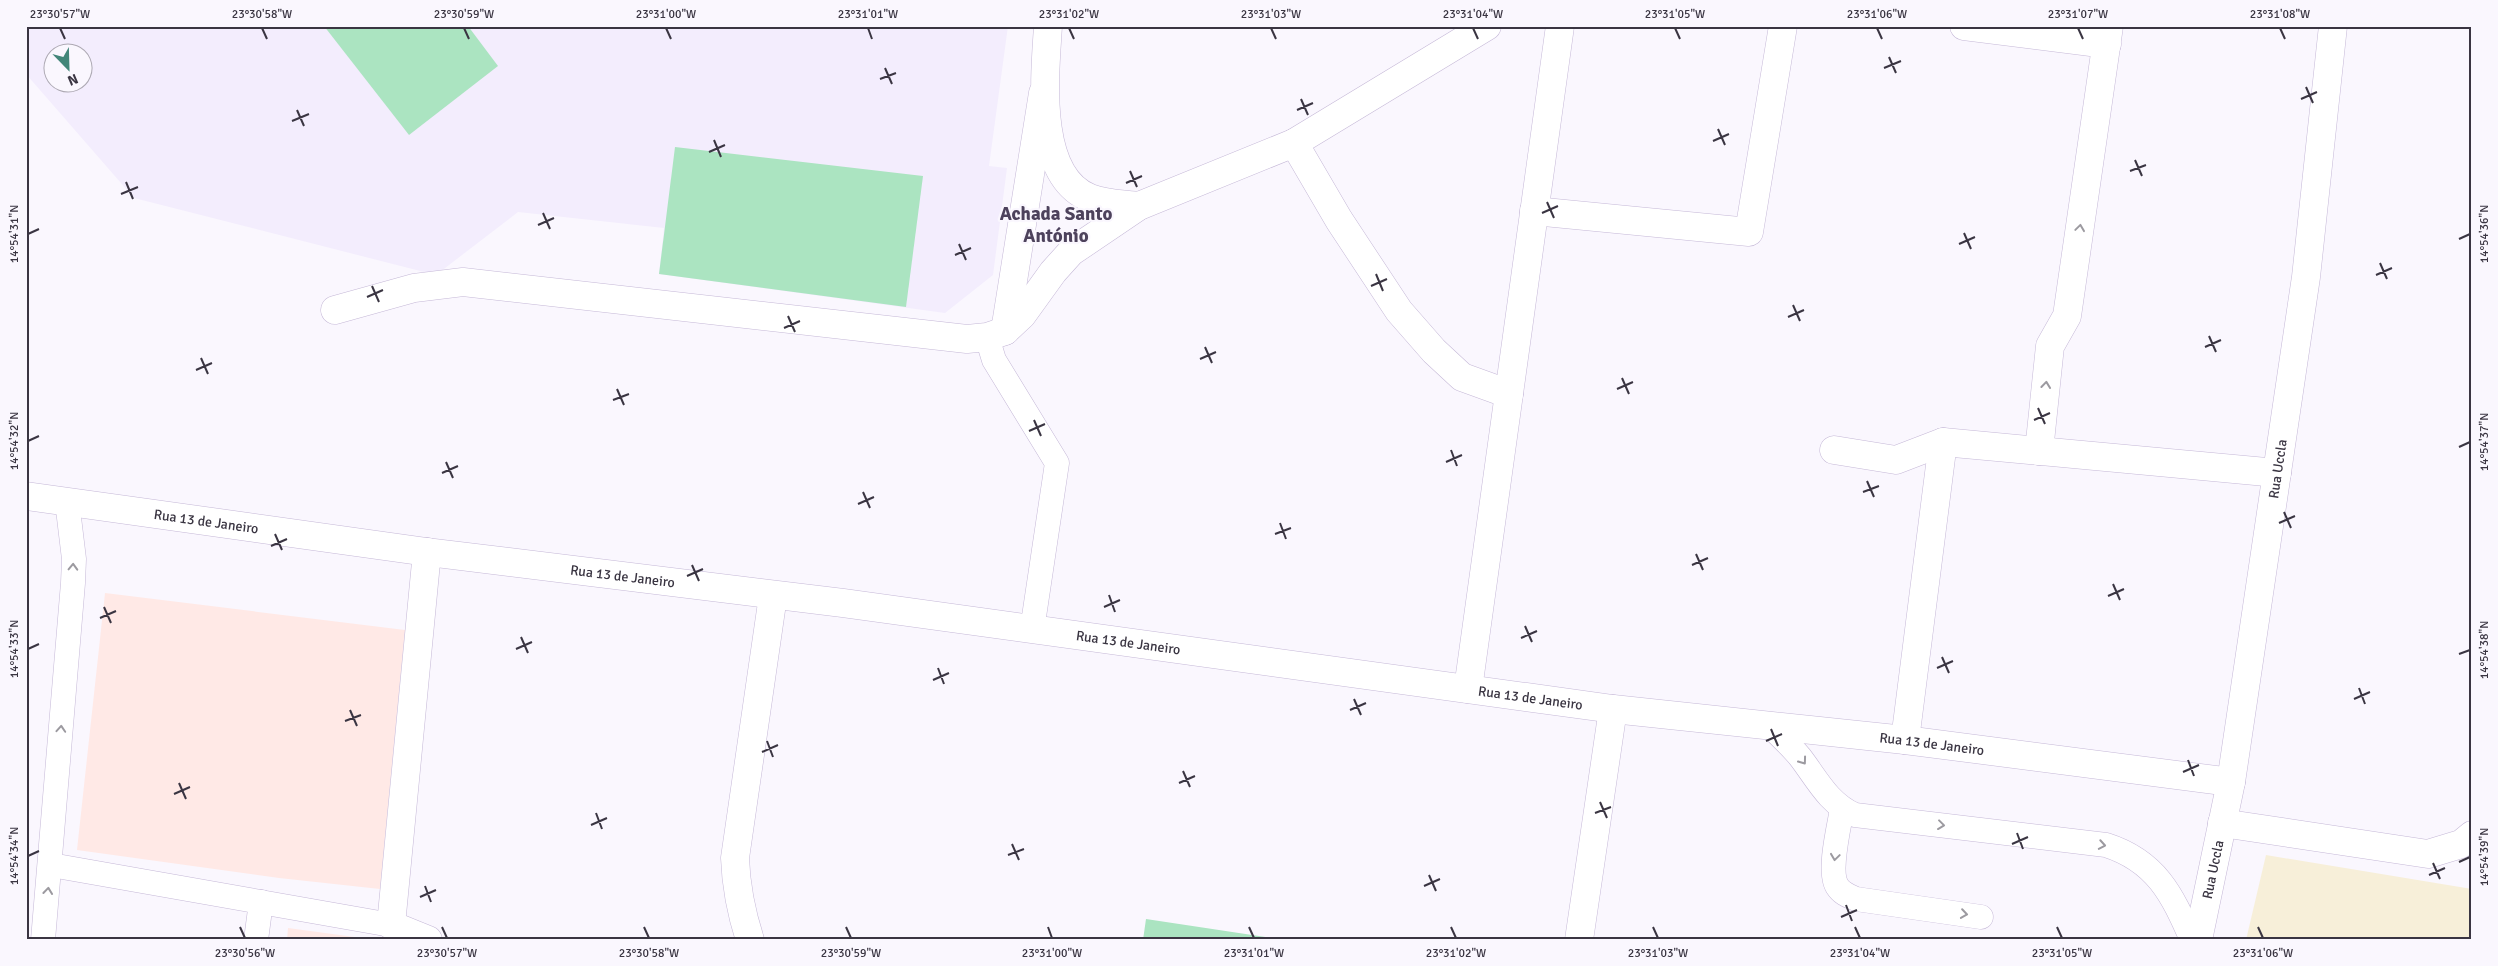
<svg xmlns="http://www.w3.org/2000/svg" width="2498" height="966" font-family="Signika,sans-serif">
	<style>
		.commercial { fill: #ffe9e6 }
		.built { fill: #f3edfd; fill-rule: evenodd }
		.medical { fill: #f7efd9 }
		.green { fill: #abe4c1 }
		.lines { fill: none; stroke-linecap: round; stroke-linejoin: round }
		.service-casing { stroke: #c5b8d7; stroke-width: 25 }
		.minor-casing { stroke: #c5b8d7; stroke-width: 29 }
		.tertiary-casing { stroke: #c5b8d7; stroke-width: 29 }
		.service { stroke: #fff; stroke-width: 24 }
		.minor { stroke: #fff; stroke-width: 28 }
		.tertiary { stroke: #fff; stroke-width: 28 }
		.oneway { stroke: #9c9aa0 }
		.ticks { fill: none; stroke: #3a3542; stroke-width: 2 }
		.labels { text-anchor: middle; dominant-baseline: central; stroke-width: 4.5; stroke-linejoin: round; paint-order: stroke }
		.street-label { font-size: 14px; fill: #3a3542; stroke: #faf7fe }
		.district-label { font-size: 19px; font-weight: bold; fill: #4d425c; stroke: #faf7fe }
		.neatline { fill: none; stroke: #3a3542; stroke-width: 2 }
		.ticks-label { font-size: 12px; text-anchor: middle; fill: #3a3542 }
	</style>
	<rect width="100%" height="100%" fill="#faf7fe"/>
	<g class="commercial">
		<path d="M 105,593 L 405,630 L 380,889 L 279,878 L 77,850 Z"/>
		<path d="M 288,928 L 362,938 L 365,940 L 287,940 Z"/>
	</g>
	<path class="built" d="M 26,26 L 1008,26 L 989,166 L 1007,168 L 993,275 L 945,313 L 659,274 L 664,228 L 518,212 L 436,275 L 134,198 L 26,74 ZM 52,52 L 82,52 L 82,82 L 52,82 Z"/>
	<path class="medical" d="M 2266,855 L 2472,889 L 2472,940 L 2246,940 Z"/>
	<g class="green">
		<path d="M 324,26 L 468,26 L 498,66 L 409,135 Z"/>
		<path d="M 675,147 L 923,176 L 906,307 L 659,274 Z"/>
		<path d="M 1146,919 L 1285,940 L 1143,940 Z"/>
	</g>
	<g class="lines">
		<defs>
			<g id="service">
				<path d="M 987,337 L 994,360 L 1057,463 L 1032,630"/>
				<path d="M 1770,726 C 1780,736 1791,746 1800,757 C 1817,779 1828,803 1855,815 L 2106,845 C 2156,861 2172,894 2192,940"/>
				<path d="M 1842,809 C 1839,827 1828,871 1837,886 C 1842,894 1849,896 1856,899 L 1981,917"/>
				<path d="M 51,865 L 391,925"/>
				<path d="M 43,940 L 73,583 L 74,559 L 67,501"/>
				<path d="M 256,940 L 261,902"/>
			</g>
			<g id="minor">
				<path d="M 1048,26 C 1045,74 1034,176 1090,198 C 1105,204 1123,204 1139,206"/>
				<path d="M 1964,26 L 2107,44"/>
				<path d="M 1294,143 L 1487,26"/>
				<path d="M 1534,211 L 1749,232 L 1783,26"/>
				<path d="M 335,310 L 414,288 L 463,282 L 967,339 L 987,337 L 1005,331 L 1022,315 L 1053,272 L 1071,252 L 1139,206 L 1294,143 L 1339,220 L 1399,311 L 1434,351 L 1462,377 L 1509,394"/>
				<path d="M 1005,331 L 1043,93"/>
				<path d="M 1834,450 L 1896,460 L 1943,442"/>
				<path d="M 2039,451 L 2050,346 L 2067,316 L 2109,26"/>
				<path id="s1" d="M 26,496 L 427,552 L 843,603 L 1613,709 L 1905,740 L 2231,782"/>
				<path d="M 427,552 L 391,925 L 428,940"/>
				<path d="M 1468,689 L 1560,26"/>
				<path d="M 1905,740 L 1943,442 L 2277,473"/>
				<path d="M 2222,823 L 2428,854 L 2461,844 L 2472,835"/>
				<path d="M 750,940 C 741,912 736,887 735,858 L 773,596"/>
				<path d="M 1579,940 L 1613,709"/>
			</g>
			<g id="tertiary">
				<path id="s2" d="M 2198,940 L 2231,782 L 2306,277 L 2333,26"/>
			</g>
		</defs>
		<use href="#service" class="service-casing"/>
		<use href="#minor" class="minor-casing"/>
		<use href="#tertiary" class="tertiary-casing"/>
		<use href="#service" class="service"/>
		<use href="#minor" class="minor"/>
		<use href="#tertiary" class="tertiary"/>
	</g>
	<defs><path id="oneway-chevron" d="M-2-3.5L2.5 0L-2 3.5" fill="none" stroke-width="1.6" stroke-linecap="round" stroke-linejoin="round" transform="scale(1.25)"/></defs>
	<g class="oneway">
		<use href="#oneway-chevron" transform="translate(2080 228) rotate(-82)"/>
		<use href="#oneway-chevron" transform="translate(2046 385) rotate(-84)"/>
		<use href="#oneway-chevron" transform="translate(73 567) rotate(-88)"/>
		<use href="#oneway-chevron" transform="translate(61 729) rotate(-86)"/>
		<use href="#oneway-chevron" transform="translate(1803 761) rotate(54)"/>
		<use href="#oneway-chevron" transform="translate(1941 825) rotate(7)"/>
		<use href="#oneway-chevron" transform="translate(2102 845) rotate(10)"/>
		<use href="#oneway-chevron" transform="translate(1835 857) rotate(98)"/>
		<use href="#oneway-chevron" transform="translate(48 891) rotate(-84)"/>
		<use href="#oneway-chevron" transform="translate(1964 914) rotate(8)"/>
	</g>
	<path class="ticks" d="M 60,28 L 65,39M 262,28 L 267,39M 464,28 L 469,39M 666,28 L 671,39M 868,28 L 872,39M 1069,28 L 1074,39M 1271,28 L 1276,39M 1473,28 L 1478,39M 1675,28 L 1680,39M 1877,28 L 1882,39M 2078,28 L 2083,39M 2280,28 L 2285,39M 1889,57 L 1896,73M 885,68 L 892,84M 1884,68 L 1901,61M 880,79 L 896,73M 2306,87 L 2313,103M 1301,99 L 1308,115M 2301,99 L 2317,92M 297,110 L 304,126M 1297,110 L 1313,103M 292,121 L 309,114M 1718,129 L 1725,145M 714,140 L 721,157M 1713,141 L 1729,134M 709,152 L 725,145M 2135,160 L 2142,176M 1130,171 L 1137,187M 2130,171 L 2146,165M 126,182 L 133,199M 1126,183 L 1142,176M 121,194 L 138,187M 1547,202 L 1554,218M 543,213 L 550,229M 1542,213 L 1558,206M 538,225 L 554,218M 1964,233 L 1971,249M 28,234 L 39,229M 2459,239 L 2470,234M 959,244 L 966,260M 1959,244 L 1975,237M 955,255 L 971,248M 2380,263 L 2387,279M 1376,274 L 1383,291M 2376,275 L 2392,268M 372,286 L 379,302M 1371,286 L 1387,279M 367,297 L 383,290M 1793,305 L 1800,321M 788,316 L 795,332M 1788,317 L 1804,310M 784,328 L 800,321M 2209,336 L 2216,352M 1205,347 L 1212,363M 2205,347 L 2221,340M 201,358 L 208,374M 1200,359 L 1216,352M 196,370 L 212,363M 1622,378 L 1629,394M 617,389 L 624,405M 1617,389 L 1633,382M 613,400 L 629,394M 2038,408 L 2045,424M 1034,420 L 1041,436M 2034,420 L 2050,413M 1029,431 L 1045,424M 28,441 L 39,436M 2459,447 L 2470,442M 1451,450 L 1457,466M 446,462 L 453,478M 1446,462 L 1462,455M 442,473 L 458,466M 1867,481 L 1874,497M 863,492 L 870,508M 1863,492 L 1879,486M 858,504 L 874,497M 2284,512 L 2291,528M 1280,523 L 1286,539M 2279,523 L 2295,516M 275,534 L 282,550M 1275,534 L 1291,528M 271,546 L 287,539M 1696,554 L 1703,570M 692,565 L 699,581M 1692,565 L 1708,558M 687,576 L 703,569M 2113,584 L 2120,600M 1109,595 L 1115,612M 2108,596 L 2124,589M 104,607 L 111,623M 1104,607 L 1120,600M 100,618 L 116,611M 1525,626 L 1532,642M 521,637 L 528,653M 1521,638 L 1537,631M 28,649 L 39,644M 516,649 L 532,642M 2459,654 L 2470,650M 1942,657 L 1949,673M 938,668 L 944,684M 1937,668 L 1953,661M 933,680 L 949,673M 2359,688 L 2365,704M 1354,699 L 1361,715M 2354,699 L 2370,692M 350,710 L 357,726M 1350,710 L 1366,703M 345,721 L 361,715M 1771,729 L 1778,746M 767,741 L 773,757M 1766,741 L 1782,734M 762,752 L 778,745M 2188,760 L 2194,776M 1183,771 L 1190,787M 2183,772 L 2199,765M 179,783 L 186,799M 1179,783 L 1195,776M 174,794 L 190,787M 1600,802 L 1607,818M 596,813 L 602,829M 1595,813 L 1611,807M 591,825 L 607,818M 2017,833 L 2023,849M 1012,844 L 1019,860M 2012,844 L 2028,837M 1008,855 L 1024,849M 28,856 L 39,851M 2459,862 L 2470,857M 2433,863 L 2440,879M 1429,875 L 1436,891M 2429,875 L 2445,868M 425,886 L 431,902M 1424,886 L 1440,879M 420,897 L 436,890M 1846,905 L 1852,921M 1841,917 L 1857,910M 240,927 L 245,938M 442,927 L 447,938M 644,927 L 649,938M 846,927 L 851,938M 1048,927 L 1052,938M 1249,927 L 1254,938M 1451,927 L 1456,938M 1653,927 L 1658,938M 1855,927 L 1860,938M 2057,927 L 2062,938M 2258,927 L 2263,938"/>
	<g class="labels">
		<g class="street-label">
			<text stroke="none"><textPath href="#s2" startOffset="478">Rua Uccla</textPath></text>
			<text stroke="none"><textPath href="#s1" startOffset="182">Rua 13 de Janeiro</textPath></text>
			<text stroke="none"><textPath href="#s1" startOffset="602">Rua 13 de Janeiro</textPath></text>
			<text stroke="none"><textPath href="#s1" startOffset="1112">Rua 13 de Janeiro</textPath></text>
			<text stroke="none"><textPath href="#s1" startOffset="1518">Rua 13 de Janeiro</textPath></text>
			<text stroke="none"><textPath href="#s1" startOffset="1922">Rua 13 de Janeiro</textPath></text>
			<text stroke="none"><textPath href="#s2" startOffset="72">Rua Uccla</textPath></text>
		</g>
		<g class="district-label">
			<text x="1056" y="214">Achada Santo<tspan x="1056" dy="22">António</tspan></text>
		</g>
	</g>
	<rect width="2498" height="966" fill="none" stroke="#faf7fe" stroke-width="55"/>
	<g transform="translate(68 68) rotate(157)"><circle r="24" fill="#faf7fe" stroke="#ada9b3"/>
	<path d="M0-4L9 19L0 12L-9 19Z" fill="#428679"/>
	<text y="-8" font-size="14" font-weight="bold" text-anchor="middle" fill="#3a3542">N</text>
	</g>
	<rect x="28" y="28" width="2442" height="910" class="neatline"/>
	<g class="ticks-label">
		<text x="60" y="18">23°30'57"W</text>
		<text x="262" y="18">23°30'58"W</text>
		<text x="464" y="18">23°30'59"W</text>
		<text x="666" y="18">23°31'00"W</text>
		<text x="868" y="18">23°31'01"W</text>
		<text x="1069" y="18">23°31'02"W</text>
		<text x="1271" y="18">23°31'03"W</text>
		<text x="1473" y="18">23°31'04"W</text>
		<text x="1675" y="18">23°31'05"W</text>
		<text x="1877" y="18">23°31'06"W</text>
		<text x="2078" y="18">23°31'07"W</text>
		<text x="2280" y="18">23°31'08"W</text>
		<text transform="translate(14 234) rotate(-90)" y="4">14°54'31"N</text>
		<text transform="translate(2484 234) rotate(-90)" y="4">14°54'36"N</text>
		<text transform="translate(14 441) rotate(-90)" y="4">14°54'32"N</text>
		<text transform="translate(2484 442) rotate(-90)" y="4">14°54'37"N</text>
		<text transform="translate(14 649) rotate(-90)" y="4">14°54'33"N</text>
		<text transform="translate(2484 650) rotate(-90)" y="4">14°54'38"N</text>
		<text transform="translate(14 856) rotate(-90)" y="4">14°54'34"N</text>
		<text transform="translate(2484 857) rotate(-90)" y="4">14°54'39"N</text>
		<text x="245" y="957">23°30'56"W</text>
		<text x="447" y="957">23°30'57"W</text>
		<text x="649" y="957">23°30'58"W</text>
		<text x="851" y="957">23°30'59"W</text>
		<text x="1052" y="957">23°31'00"W</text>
		<text x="1254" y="957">23°31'01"W</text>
		<text x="1456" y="957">23°31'02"W</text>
		<text x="1658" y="957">23°31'03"W</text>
		<text x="1860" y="957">23°31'04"W</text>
		<text x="2062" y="957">23°31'05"W</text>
		<text x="2263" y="957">23°31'06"W</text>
	</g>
</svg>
